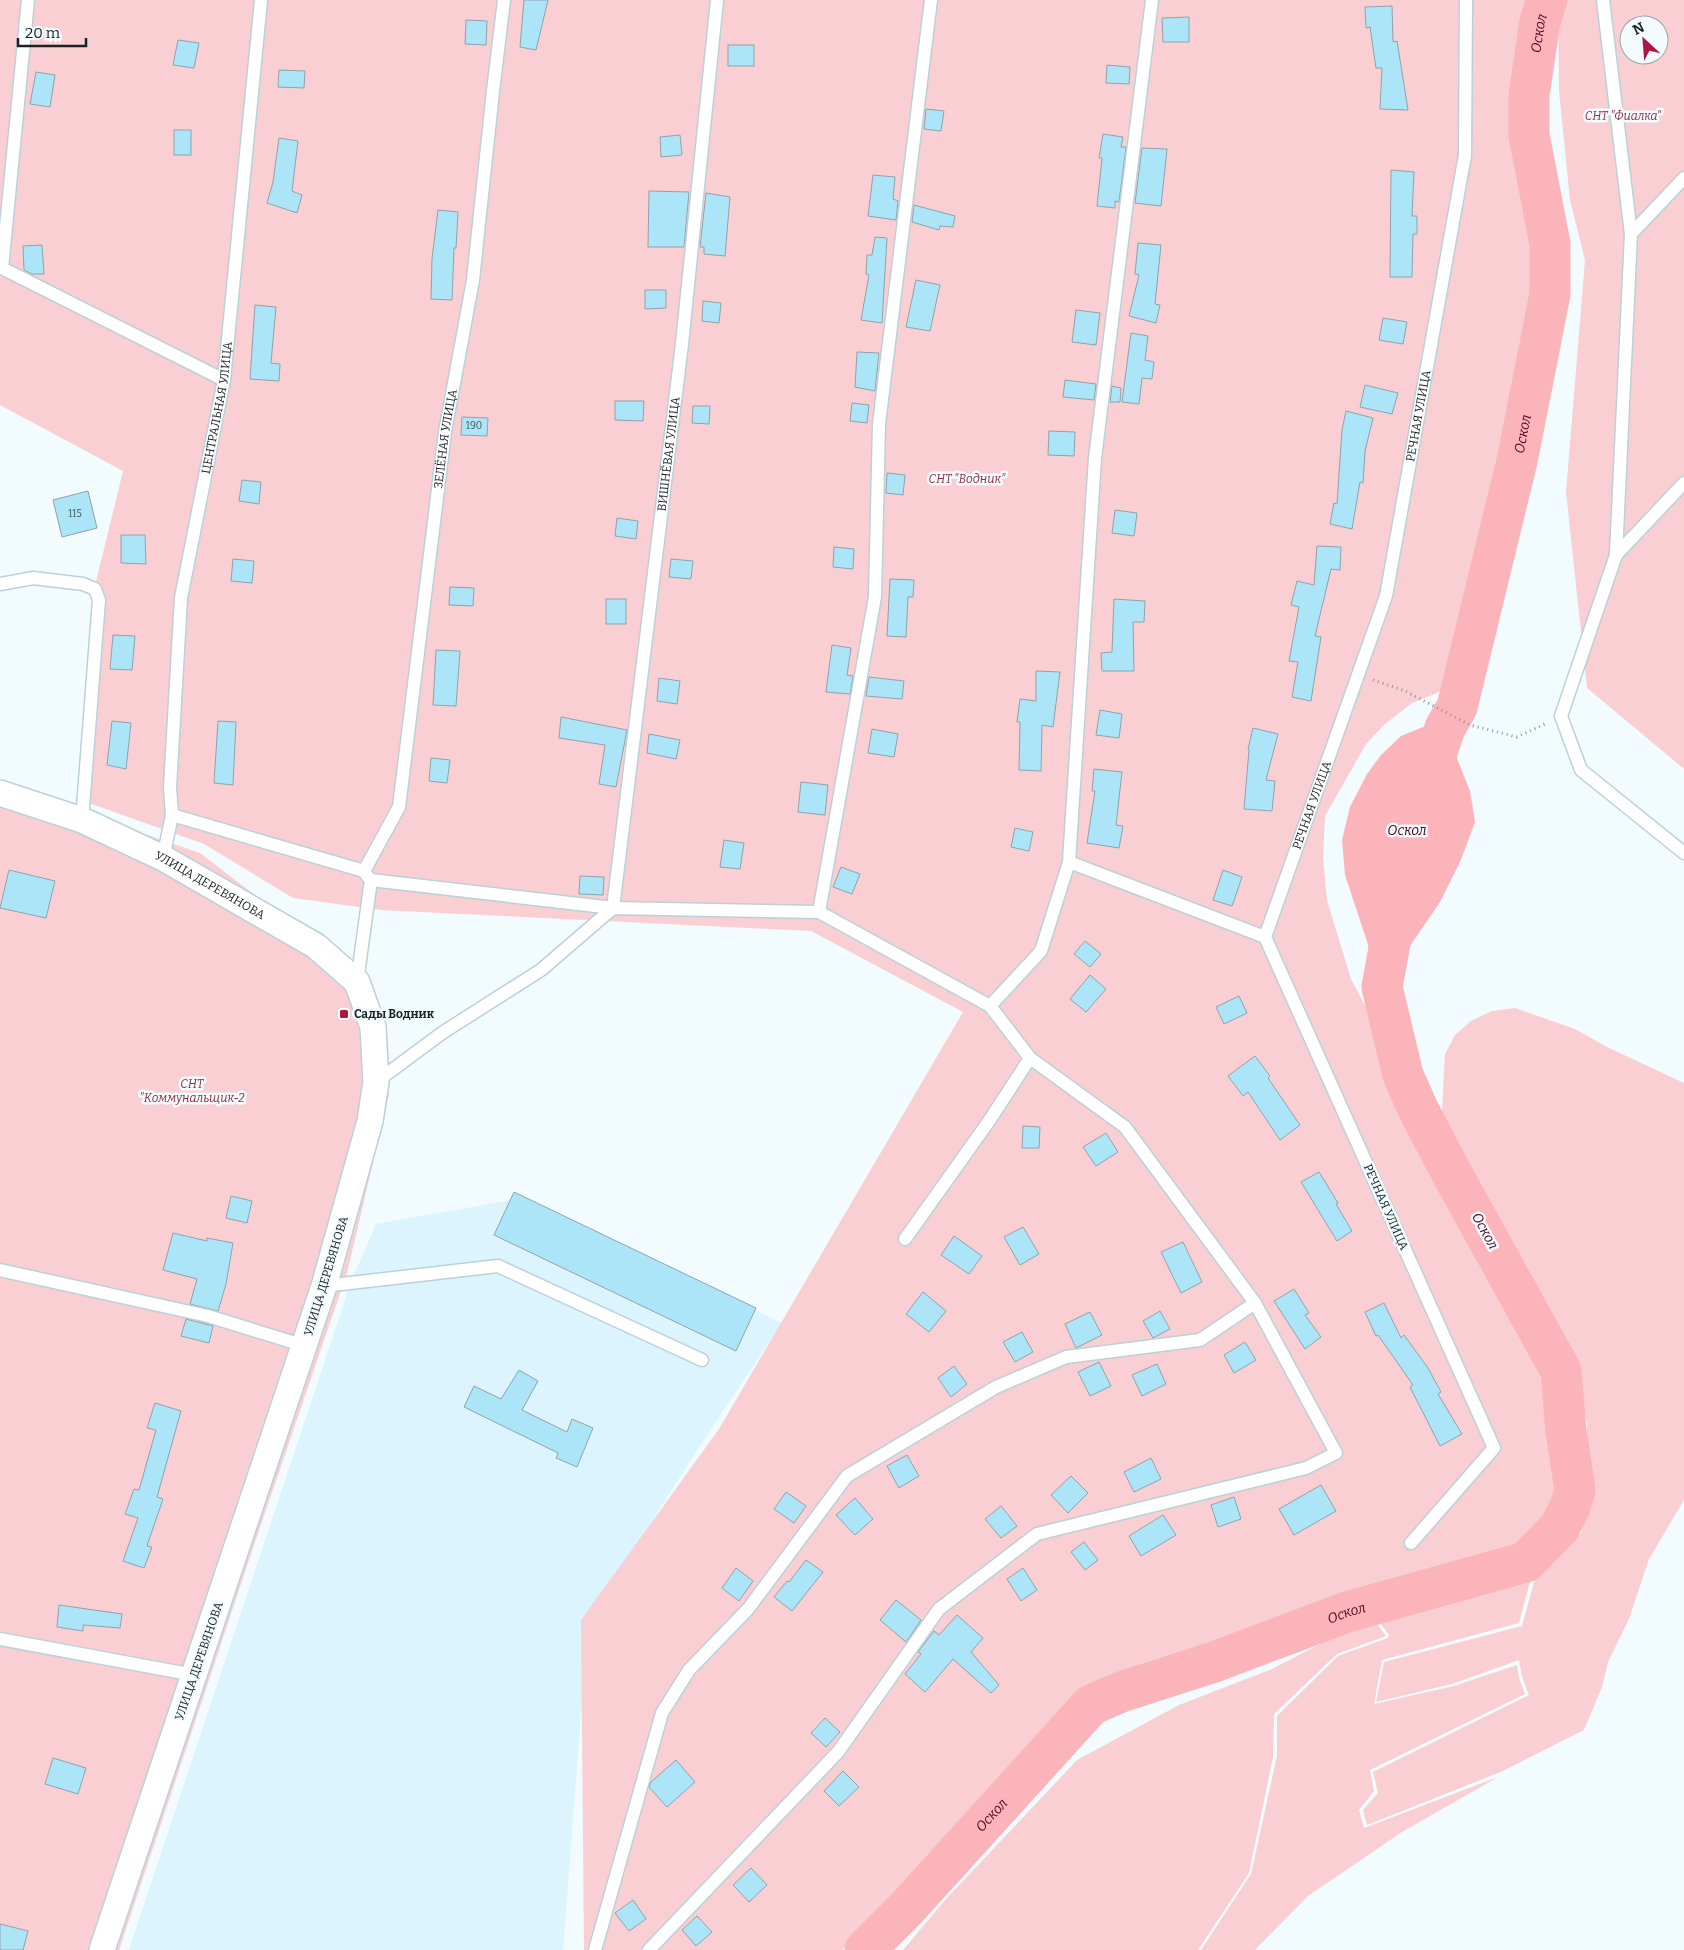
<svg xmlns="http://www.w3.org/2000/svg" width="1684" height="1950" font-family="Bitter,serif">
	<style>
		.built { fill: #dbf4fd }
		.green { fill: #f9cfd3; fill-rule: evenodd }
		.water { fill: #fcb4bb }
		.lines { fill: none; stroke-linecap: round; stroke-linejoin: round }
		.river { stroke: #fcb4bb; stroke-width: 41 }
		.building { fill: #ade5f8; stroke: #8ea3ab }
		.service-casing { stroke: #bbd1d9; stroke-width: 15 }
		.minor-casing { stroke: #bbd1d9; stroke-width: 28 }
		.path { stroke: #8d9598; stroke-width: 3; stroke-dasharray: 1 4; stroke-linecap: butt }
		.service { stroke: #fff; stroke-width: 12 }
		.minor { stroke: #fff; stroke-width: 25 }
		.poi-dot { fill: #ac1842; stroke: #f2fbfe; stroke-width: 2 }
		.labels { text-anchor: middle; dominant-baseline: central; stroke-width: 5; stroke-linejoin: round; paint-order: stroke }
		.number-label { font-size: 10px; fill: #3f535a }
		.park-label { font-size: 12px; font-style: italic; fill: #922d42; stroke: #f2fbfe }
		.street-label { font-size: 12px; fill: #1a2225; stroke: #f2fbfe }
		.poi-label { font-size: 12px; font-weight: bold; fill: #1a2225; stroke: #f2fbfe; text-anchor: start }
		.water-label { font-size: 14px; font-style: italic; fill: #53041b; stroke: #f2fbfe }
	</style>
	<rect width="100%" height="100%" fill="#f2fbfe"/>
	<path class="built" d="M 517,1199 L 782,1323 L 710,1430 L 588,1621 L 563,1950 L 129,1950 L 351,1282 L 376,1224 Z"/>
	<g class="green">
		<path d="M 0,0 L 1530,0 L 1513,89 L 1517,139 L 1533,247 L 1537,292 L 1504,460 L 1445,688 L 1437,693 L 1412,703 L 1385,724 L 1366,744 L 1325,816 L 1323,858 L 1327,900 L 1351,979 L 1382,1038 L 1388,1080 L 1398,1107 L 1542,1377 L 1556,1436 L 1563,1487 L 1554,1513 L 1534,1534 L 1502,1555 L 1345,1602 L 1215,1648 L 1119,1678 L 1083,1695 L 895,1899 L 842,1950 L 584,1950 L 581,1620 L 719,1429 L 963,1012 L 811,931 L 381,910 L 293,898 L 204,844 L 89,803 L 94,590 L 123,471 L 0,405 Z"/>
		<path d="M 1558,0 L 1684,0 L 1684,769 L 1587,688 L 1566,492 L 1585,260 L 1570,200 L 1559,91 ZM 1629,25 L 1659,25 L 1659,55 L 1629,55 Z"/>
		<path d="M 0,796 L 77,811 L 200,853 L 373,986 L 389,1095 L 347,1273 L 252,1551 L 119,1950 L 0,1950 Z"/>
		<path d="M 1515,1008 L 1575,1029 L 1607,1047 L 1684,1083 L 1684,1500 L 1649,1559 L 1629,1619 L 1608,1662 L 1602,1687 L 1584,1730 L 1503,1771 L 1367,1825 L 1363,1810 L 1378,1793 L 1373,1772 L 1529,1695 L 1522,1677 L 1519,1660 L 1452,1684 L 1376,1702 L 1384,1662 L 1522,1626 L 1536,1575 L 1582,1532 L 1587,1422 L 1559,1347 L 1519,1254 L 1500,1221 L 1459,1174 L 1441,1128 L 1445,1054 L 1455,1035 L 1471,1021 L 1492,1011 Z"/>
		<path d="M 1532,1574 L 1519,1623 L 1382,1660 L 1374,1704 L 1454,1686 L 1517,1665 L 1519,1678 L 1525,1694 L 1370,1770 L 1374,1791 L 1359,1810 L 1364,1828 L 1498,1777 L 1402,1832 L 1308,1896 L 1255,1950 L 1201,1950 L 1251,1874 L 1277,1756 L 1277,1716 L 1338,1656 L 1388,1638 L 1389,1635 L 1374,1615 Z"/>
		<path d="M 1372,1617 L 1386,1636 L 1337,1654 L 1274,1714 L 1273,1757 L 1249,1873 L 1198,1950 L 903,1950 L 947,1898 L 1077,1760 L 1179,1705 L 1272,1669 Z"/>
	</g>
	<path class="water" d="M 1423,727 L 1445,728 L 1470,791 L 1475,822 L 1460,862 L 1440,902 L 1382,987 L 1345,875 L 1342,840 L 1350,807 L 1367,774 L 1381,755 L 1401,736 Z"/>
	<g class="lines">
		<g class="river">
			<path id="s1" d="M 1427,782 L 1445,728 L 1457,707 L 1517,461 L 1550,294 L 1550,244 L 1529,135 L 1529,95 L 1540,21 L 1547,0"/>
			<path id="s2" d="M 865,1950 L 906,1909 L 1091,1705 L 1121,1692 L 1214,1662 L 1347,1612 L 1526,1562 L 1560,1527 L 1570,1507 L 1575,1490 L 1566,1431 L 1561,1371 L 1450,1170 L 1418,1109 L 1403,1075 L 1382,987 L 1392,932"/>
		</g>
	</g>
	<g class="building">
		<path d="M 524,0 L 548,0 L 536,50 L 520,47 Z"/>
		<path d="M 1392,6 L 1393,42 L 1397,41 L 1408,110 L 1380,109 L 1382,68 L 1376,68 L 1370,27 L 1366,28 L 1365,7 Z"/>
		<path d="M 1189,17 L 1189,42 L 1163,42 L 1162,18 Z"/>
		<path d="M 466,20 L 487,21 L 486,45 L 465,44 Z"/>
		<path d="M 178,40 L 199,43 L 194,68 L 173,65 Z"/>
		<rect x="728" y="45" width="26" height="21"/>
		<path d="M 1107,65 L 1130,67 L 1129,84 L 1106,83 Z"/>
		<path d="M 279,70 L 305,71 L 304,88 L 278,87 Z"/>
		<path d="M 36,72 L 55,75 L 50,107 L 30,104 Z"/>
		<path d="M 926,109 L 944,111 L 941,131 L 924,129 Z"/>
		<rect x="174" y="130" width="17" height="25"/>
		<path d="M 1103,134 L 1123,137 L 1121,147 L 1126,147 L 1119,202 L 1115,201 L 1115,208 L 1097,206 L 1102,158 L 1099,158 Z"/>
		<path d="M 680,135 L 682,155 L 661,157 L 660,137 Z"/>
		<path d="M 279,138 L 298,141 L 292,191 L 302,195 L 297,213 L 267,203 L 273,182 Z"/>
		<path d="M 1142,148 L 1167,149 L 1161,206 L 1135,203 Z"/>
		<path d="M 1391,170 L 1414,172 L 1412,216 L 1417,216 L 1417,234 L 1413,234 L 1412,277 L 1390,277 Z"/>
		<path d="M 873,175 L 895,177 L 893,199 L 898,201 L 896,220 L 868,216 Z"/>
		<path d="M 649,191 L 689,192 L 684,247 L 648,247 Z"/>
		<path d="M 706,193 L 730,197 L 725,256 L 704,254 L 704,247 L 700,247 Z"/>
		<path d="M 914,205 L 955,216 L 953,227 L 940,226 L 939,230 L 912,222 Z"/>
		<path d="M 438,210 L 458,212 L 456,248 L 454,248 L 452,300 L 431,299 L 432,259 Z"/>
		<path d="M 875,237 L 887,238 L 882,323 L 861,320 L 869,275 L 866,274 L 867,255 L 872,255 Z"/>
		<path d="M 1138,243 L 1161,245 L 1155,304 L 1160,305 L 1156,323 L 1129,316 L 1139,275 L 1135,274 Z"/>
		<path d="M 42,245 L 44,274 L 32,274 L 24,270 L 23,246 Z"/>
		<path d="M 916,280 L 940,285 L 930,331 L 906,327 Z"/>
		<path d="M 645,290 L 666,290 L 666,308 L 645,309 Z"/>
		<path d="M 703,301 L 721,303 L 719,323 L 702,321 Z"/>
		<path d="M 255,305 L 276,307 L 271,363 L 280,364 L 279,381 L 250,379 Z"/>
		<path d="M 1076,310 L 1100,313 L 1096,345 L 1072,342 Z"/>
		<path d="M 1383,318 L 1407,322 L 1403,344 L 1379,340 Z"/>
		<path d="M 1131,333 L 1148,336 L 1145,360 L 1154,362 L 1152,379 L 1142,378 L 1139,404 L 1122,402 Z"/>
		<path d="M 857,352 L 879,353 L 875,391 L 855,387 Z"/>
		<path d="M 1065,380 L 1096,384 L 1094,400 L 1063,397 Z"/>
		<path d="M 1365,385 L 1398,393 L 1392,414 L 1360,407 Z"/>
		<path d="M 1112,386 L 1121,388 L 1120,402 L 1110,402 Z"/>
		<path d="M 615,401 L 644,401 L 643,421 L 615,420 Z"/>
		<path d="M 852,403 L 869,405 L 867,423 L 850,421 Z"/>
		<path d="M 693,406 L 710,406 L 709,424 L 692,423 Z"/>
		<path d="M 1346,411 L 1373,418 L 1365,451 L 1363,483 L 1360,482 L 1352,529 L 1330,524 L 1334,503 L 1337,504 L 1342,430 Z"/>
		<path d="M 462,417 L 488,418 L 487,436 L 461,435 Z"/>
		<path d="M 1049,431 L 1075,432 L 1074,456 L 1048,455 Z"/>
		<path d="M 887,473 L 905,475 L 903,495 L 886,493 Z"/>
		<path d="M 242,480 L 261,482 L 259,504 L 239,501 Z"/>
		<path d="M 88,491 L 97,528 L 62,537 L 53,500 Z"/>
		<path d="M 1115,510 L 1137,513 L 1134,536 L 1112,533 Z"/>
		<path d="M 617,518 L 638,521 L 636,539 L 615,536 Z"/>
		<path d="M 121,535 L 145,535 L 146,564 L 121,563 Z"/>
		<path d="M 1317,546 L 1341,547 L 1340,570 L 1331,569 L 1315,636 L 1321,637 L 1311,701 L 1292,697 L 1298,662 L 1289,661 L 1299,607 L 1291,605 L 1297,581 L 1314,585 Z"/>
		<path d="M 834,547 L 854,549 L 853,569 L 833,567 Z"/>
		<path d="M 233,559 L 254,561 L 252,583 L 231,581 Z"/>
		<path d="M 671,559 L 693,561 L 691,579 L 669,577 Z"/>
		<path d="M 890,579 L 914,580 L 913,597 L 908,597 L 906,637 L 887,636 Z"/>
		<path d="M 450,587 L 474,588 L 473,606 L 449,605 Z"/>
		<rect x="606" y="599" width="20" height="25"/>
		<path d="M 1114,599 L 1145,601 L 1144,622 L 1133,622 L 1134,671 L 1102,671 L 1101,653 L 1112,652 Z"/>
		<path d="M 113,635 L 135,636 L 132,670 L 110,669 Z"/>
		<path d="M 832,645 L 851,648 L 847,675 L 853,676 L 850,694 L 826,692 Z"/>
		<path d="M 436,650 L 460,651 L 456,706 L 433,705 Z"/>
		<path d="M 1036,671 L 1060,672 L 1053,727 L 1042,725 L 1041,771 L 1019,770 L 1020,722 L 1017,722 L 1020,699 L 1036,701 Z"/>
		<path d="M 869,677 L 904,681 L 902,699 L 866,696 Z"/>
		<path d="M 659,678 L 680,681 L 677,704 L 657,701 Z"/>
		<path d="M 1100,710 L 1122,714 L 1119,738 L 1096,735 Z"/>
		<path d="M 561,717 L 627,730 L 616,787 L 599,784 L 605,745 L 559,738 Z"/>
		<path d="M 112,721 L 131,723 L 126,769 L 107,765 Z"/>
		<path d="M 218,721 L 236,722 L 233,785 L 214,783 Z"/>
		<path d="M 1253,728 L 1278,734 L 1266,780 L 1275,781 L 1272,811 L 1244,809 L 1249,750 L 1248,749 Z"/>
		<path d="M 872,729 L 898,734 L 894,757 L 868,753 Z"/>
		<path d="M 649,734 L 680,740 L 676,759 L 647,753 Z"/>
		<path d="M 431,758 L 450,760 L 447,783 L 429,781 Z"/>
		<path d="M 1094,769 L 1122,772 L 1116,825 L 1123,826 L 1119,848 L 1087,843 L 1095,791 L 1092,791 Z"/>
		<path d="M 801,782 L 828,785 L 825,815 L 798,812 Z"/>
		<path d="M 1015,828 L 1033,832 L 1029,851 L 1011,847 Z"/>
		<path d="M 724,840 L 744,843 L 740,869 L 720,867 Z"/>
		<path d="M 841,867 L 860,874 L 852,894 L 833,887 Z"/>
		<path d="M 9,870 L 55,881 L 46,918 L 0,908 Z"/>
		<path d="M 1223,870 L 1242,877 L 1232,906 L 1213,900 Z"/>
		<path d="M 580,876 L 604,877 L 603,895 L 579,894 Z"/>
		<path d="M 1085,941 L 1101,954 L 1090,967 L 1074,954 Z"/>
		<path d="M 1090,975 L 1106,989 L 1086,1012 L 1070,999 Z"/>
		<path d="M 1239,996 L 1247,1013 L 1224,1024 L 1216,1007 Z"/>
		<path d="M 1255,1056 L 1270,1076 L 1268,1078 L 1300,1125 L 1280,1140 L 1248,1092 L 1243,1096 L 1228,1076 Z"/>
		<path d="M 1023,1126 L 1040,1127 L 1039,1148 L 1022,1148 Z"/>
		<path d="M 1106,1133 L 1118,1152 L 1096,1166 L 1083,1147 Z"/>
		<path d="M 1319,1172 L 1338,1203 L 1336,1204 L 1352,1231 L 1337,1241 L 1301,1182 Z"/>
		<path d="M 514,1192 L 756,1308 L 736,1351 L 494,1235 Z"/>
		<path d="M 231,1196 L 252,1201 L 247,1223 L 226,1218 Z"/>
		<path d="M 1023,1227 L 1039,1254 L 1020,1265 L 1004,1237 Z"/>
		<path d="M 173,1233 L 207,1241 L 207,1238 L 233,1243 L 226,1284 L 218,1311 L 190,1304 L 197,1279 L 163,1270 Z"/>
		<path d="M 954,1236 L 982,1256 L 969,1274 L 941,1255 Z"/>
		<path d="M 1183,1242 L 1202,1282 L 1181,1293 L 1161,1252 Z"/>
		<path d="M 1294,1289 L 1309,1313 L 1305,1315 L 1321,1337 L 1305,1349 L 1274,1301 Z"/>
		<path d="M 923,1292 L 946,1311 L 929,1332 L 906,1314 Z"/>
		<path d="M 1384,1303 L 1401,1338 L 1404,1335 L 1428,1368 L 1441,1392 L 1438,1394 L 1462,1434 L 1440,1446 L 1410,1387 L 1413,1385 L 1378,1335 L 1376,1336 L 1365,1312 Z"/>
		<path d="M 1160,1311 L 1170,1329 L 1153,1338 L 1143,1321 Z"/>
		<path d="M 1090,1312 L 1102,1335 L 1076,1348 L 1065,1324 Z"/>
		<path d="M 186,1319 L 213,1326 L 209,1343 L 181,1336 Z"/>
		<path d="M 1022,1332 L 1033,1352 L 1015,1362 L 1003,1342 Z"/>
		<path d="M 1245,1342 L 1256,1360 L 1234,1373 L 1224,1355 Z"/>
		<path d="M 1099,1362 L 1111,1386 L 1090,1396 L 1078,1372 Z"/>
		<path d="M 1157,1364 L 1166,1384 L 1142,1396 L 1132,1375 Z"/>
		<path d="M 954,1366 L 967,1384 L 951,1397 L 938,1378 Z"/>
		<path d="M 519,1370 L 538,1381 L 522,1410 L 567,1432 L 572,1419 L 593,1428 L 577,1467 L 556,1458 L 558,1453 L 464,1407 L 474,1386 L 501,1399 Z"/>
		<path d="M 155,1403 L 181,1411 L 157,1497 L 163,1499 L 147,1546 L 152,1547 L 144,1568 L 123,1561 L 138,1518 L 125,1514 L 134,1489 L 139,1490 L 156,1430 L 147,1428 Z"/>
		<path d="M 907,1455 L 919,1476 L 899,1488 L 887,1466 Z"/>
		<path d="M 1151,1458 L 1161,1479 L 1134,1492 L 1124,1472 Z"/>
		<path d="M 1071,1476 L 1088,1493 L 1068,1513 L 1051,1495 Z"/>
		<path d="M 1321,1485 L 1336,1511 L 1294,1535 L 1279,1509 Z"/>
		<path d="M 786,1492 L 806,1506 L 794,1523 L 774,1509 Z"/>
		<path d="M 1234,1497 L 1241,1519 L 1218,1527 L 1211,1505 Z"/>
		<path d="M 855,1498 L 873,1519 L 855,1535 L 836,1515 Z"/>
		<path d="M 1001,1506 L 1017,1526 L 1001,1538 L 985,1519 Z"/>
		<path d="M 1163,1515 L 1176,1535 L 1141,1556 L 1129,1536 Z"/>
		<path d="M 1084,1542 L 1098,1560 L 1085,1570 L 1071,1552 Z"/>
		<path d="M 806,1560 L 823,1572 L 792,1611 L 774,1597 L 787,1581 L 789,1582 Z"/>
		<path d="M 736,1568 L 753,1581 L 739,1601 L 722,1588 Z"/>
		<path d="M 1023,1568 L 1037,1590 L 1021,1601 L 1007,1579 Z"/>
		<path d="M 896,1600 L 921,1620 L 906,1642 L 880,1620 Z"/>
		<path d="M 59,1605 L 122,1614 L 120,1628 L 83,1625 L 83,1631 L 57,1627 Z"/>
		<path d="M 957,1615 L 983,1638 L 971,1652 L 999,1685 L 991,1693 L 953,1659 L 925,1692 L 905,1674 L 921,1654 L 918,1652 L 934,1631 L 939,1635 Z"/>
		<path d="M 825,1718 L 840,1732 L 826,1747 L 811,1733 Z"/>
		<path d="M 53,1758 L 86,1768 L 78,1794 L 45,1784 Z"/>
		<path d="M 676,1760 L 695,1782 L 667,1807 L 649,1787 L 651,1782 Z"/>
		<path d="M 843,1771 L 859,1787 L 839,1806 L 824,1791 Z"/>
		<path d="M 751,1868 L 767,1885 L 749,1902 L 733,1885 Z"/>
		<path d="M 633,1900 L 646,1919 L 629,1931 L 615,1913 Z"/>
		<path d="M 697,1916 L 712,1932 L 696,1946 L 682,1930 Z"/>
		<path d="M 0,1924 L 28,1931 L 23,1950 L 0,1950 Z"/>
	</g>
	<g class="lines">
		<defs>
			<g id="service">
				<path d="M 1603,0 L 1631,234 L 1616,555 L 1561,716 L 1581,770 L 1684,853"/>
				<path d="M 1631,234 L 1684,178"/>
				<path d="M 0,267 L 224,380"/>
				<path d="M 2,268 L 28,0"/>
				<path d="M 1616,555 L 1684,483"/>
				<path d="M 0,584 L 33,578 L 83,584 L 95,589 L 99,600 L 82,820"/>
				<path d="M 172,815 L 364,871 L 368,877"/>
				<path id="s3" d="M 163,858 L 172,815 L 170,787 L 181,598 L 224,380 L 261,0"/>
				<path d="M 1069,862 L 1265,937"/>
				<path id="s4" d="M 364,871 L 399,807 L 445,432 L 473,280 L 493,91 L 504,0"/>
				<path d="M 819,912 L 875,597 L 879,424 L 931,0"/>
				<path id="s5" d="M 357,982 L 371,880 L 613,908 L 682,344 L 717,0"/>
				<path d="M 990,1006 L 1041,951 L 1069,862 L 1095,458 L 1152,0"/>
				<path d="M 376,1082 L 442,1033 L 541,970 L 613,908 L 819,912 L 990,1006 L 1030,1058 L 1125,1127 L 1255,1303 L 1336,1453 L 1306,1468 L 1037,1534 L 939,1609 L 838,1752 L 649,1950"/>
				<path d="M 905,1239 L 989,1121 L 1030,1058"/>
				<path d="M 0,1270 L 208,1316 L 305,1346"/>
				<path d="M 324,1286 L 498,1266 L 702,1360"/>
				<path id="s6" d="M 1411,1543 L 1494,1448 L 1265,937 L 1386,596 L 1465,155 L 1466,0"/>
				<path d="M 0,1639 L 194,1675"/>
				<path d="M 595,1950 L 662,1713 L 689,1670 L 748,1609 L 847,1476 L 996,1387 L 1066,1357 L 1200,1340 L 1255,1303"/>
			</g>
			<g id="minor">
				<path id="s7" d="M 0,793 L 82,820 L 163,858 L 316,946 L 357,982 L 373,1027 L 376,1082 L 370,1121 L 324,1286 L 102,1950"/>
			</g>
		</defs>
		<use href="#service" class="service-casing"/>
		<use href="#minor" class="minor-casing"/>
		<path class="path" d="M 1373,680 L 1405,691 L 1470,725 L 1517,737 L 1547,723"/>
		<use href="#service" class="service"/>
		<use href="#minor" class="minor"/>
	</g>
	<rect class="poi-dot" x="339" y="1009" width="10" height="10" rx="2.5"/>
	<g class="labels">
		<g class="number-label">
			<text x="474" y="426">190</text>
			<text x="75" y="514">115</text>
		</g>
		<g class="park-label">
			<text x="1623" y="116">СНТ "Фиалка"</text>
			<text x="967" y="479">СНТ "Водник"</text>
			<text x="192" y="1084">СНТ<tspan x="192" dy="14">"Коммунальщик-2</tspan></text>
		</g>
		<g class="street-label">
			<text stroke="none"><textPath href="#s3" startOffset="455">ЦЕНТРАЛЬНАЯ УЛИЦА</textPath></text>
			<text stroke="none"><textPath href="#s6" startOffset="1231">РЕЧНАЯ УЛИЦА</textPath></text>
			<text stroke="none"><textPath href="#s4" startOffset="444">ЗЕЛЁНАЯ УЛИЦА</textPath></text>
			<text stroke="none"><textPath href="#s5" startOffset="804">ВИШНЁВАЯ УЛИЦА</textPath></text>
			<text stroke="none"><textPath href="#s6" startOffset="826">РЕЧНАЯ УЛИЦА</textPath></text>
			<text stroke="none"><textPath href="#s7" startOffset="230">УЛИЦА ДЕРЕВЯНОВА</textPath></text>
			<text transform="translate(1386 1207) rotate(66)">РЕЧНАЯ УЛИЦА</text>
			<text transform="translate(326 1276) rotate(-73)">УЛИЦА ДЕРЕВЯНОВА</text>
			<text transform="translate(199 1661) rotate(-71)">УЛИЦА ДЕРЕВЯНОВА</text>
		</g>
		<g class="poi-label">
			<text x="354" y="1014">Сады Водник</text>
		</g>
		<g class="water-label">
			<text stroke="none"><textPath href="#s1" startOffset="768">Оскол</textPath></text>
			<text stroke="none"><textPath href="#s1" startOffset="362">Оскол</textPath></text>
			<text x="1407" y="830">Оскол</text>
			<text transform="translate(1485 1231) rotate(61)">Оскол</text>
			<text stroke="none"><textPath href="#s2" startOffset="605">Оскол</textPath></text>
			<text stroke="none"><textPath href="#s2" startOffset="185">Оскол</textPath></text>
		</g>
	</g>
	<g transform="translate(1644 40) rotate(334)"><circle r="24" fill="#f2fbfe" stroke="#9ca4a7"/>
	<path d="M0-4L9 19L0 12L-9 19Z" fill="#ac1842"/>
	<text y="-8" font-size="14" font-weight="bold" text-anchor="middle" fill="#1a2225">N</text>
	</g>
	<path d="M18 38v8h68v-8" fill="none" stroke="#1a2225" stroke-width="2.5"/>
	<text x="25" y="38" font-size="15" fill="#1a2225" stroke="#f2fbfe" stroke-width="4" paint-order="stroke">20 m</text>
</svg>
